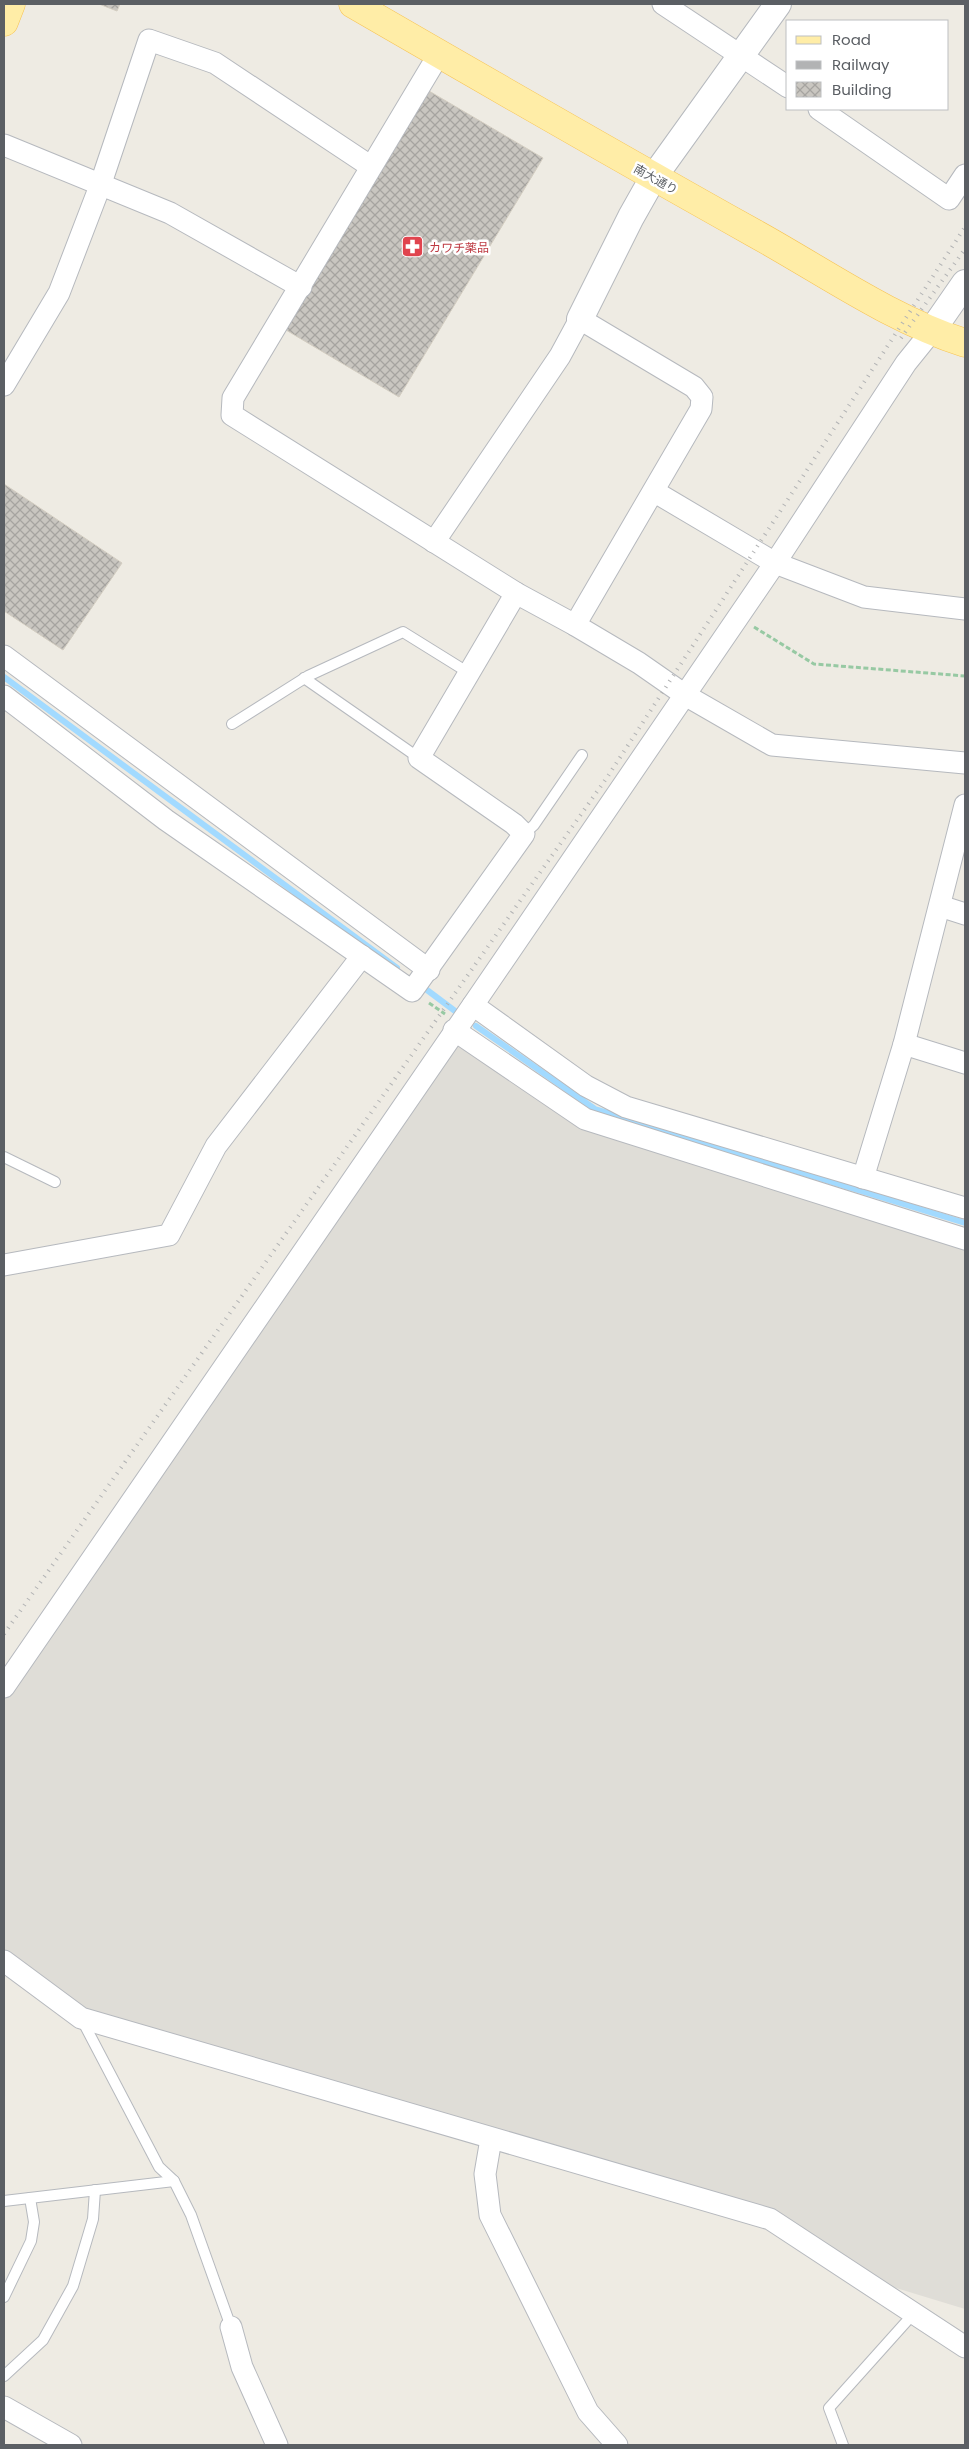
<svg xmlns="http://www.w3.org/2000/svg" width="969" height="2449" font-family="Poppins,'Noto Sans JP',sans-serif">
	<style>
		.industrial { fill: #dfddd7 }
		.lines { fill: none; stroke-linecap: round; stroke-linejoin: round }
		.stream { stroke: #a2daff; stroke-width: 6 }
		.building { fill: url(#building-cross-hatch); stroke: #d3cdc1 }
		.service-casing { stroke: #b6b9be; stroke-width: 12 }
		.minor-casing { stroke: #b6b9be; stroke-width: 23 }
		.tertiary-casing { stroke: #b6b9be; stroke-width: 28 }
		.primary-casing { stroke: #f7c353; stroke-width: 29 }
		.path { stroke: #97c9a3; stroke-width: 3; stroke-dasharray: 5 2.5; stroke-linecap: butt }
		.service { stroke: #fff; stroke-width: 10 }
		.minor { stroke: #fff; stroke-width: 21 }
		.tertiary { stroke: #fff; stroke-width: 26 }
		.primary { stroke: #ffeda7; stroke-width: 28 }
		.rail { stroke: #b2b3b4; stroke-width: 4; stroke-dasharray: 1 6; stroke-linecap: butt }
		.labels { text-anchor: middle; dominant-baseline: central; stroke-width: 5; stroke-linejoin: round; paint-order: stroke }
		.street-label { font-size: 12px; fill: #5b5f64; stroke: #fff }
		.health-label { font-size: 12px; fill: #be3a42; stroke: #fff; text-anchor: start }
	</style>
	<defs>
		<pattern id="building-cross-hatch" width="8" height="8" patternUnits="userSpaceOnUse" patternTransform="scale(1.25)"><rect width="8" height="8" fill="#c9c6c0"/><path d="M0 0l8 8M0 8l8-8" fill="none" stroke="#a6a4a0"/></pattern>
	</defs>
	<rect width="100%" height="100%" fill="#eeebe3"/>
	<path class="industrial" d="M 454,1030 L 585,1119 L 965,1237 L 965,2309 L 860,2277 L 770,2219 L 81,2018 L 4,1961 L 4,1687 Z"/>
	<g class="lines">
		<g class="stream">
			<path d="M 4,677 L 397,968"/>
			<path d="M 427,990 L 455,1011"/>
			<path d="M 476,1026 L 595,1109 L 965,1223"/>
		</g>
	</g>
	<g class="building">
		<path d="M 99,4 L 120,4 L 117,11 Z"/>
		<path d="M 429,91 L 543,158 L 399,397 L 286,330 Z"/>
		<path d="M 4,484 L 122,563 L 63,650 L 4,611 Z"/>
	</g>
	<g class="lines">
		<defs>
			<g id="service">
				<path d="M 304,678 L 419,758"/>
				<path d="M 232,724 L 308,676 L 403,632 L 469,673"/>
				<path d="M 524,834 L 534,825 L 582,755"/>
				<path d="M 4,1157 L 55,1182"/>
				<path d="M 82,2020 L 159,2167 L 174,2181 L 191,2215 L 231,2327"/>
				<path d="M 4,2201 L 174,2181"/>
				<path d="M 4,2297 L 31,2241 L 34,2222 L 30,2198"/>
				<path d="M 4,2376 L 43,2340 L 73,2286 L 93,2219 L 95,2190"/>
				<path d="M 843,2445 L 829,2408 L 915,2312"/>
			</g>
			<g id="minor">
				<path d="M 663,4 L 788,87"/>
				<path d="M 439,54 L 233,398 L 232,415 L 516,593 L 575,625 L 639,663 L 685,695 L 772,745 L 965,763"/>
				<path d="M 819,109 L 949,199 L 965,175"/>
				<path d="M 4,145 L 170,213 L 301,287"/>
				<path d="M 4,385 L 59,293 L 100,186 L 149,40 L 215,63 L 370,166"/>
				<path d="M 655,492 L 775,563 L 864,597 L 965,609"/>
				<path d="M 434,542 L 560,356 L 580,319 L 694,387 L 702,397 L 701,409 L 575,625"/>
				<path d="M 4,656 L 429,970"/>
				<path d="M 4,696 L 166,820 L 412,991 L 524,834 L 514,824 L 419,758 L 516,593"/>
				<path d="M 940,906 L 965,914"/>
				<path d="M 473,1005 L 586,1086 L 626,1107 L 965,1208"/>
				<path d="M 454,1030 L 585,1119 L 965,1239"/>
				<path d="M 904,1044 L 965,1063"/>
				<path d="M 863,1178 L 904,1044 L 965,805"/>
				<path d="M 4,1265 L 169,1235 L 216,1146 L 362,956"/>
				<path d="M 4,1687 L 473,1005 L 775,563 L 906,363 L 931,332"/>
				<path d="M 4,1961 L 81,2018 L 770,2219 L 965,2347"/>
				<path d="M 491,2139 L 485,2174 L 490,2215 L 588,2412 L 617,2445"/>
				<path d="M 231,2327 L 242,2367 L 277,2445"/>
				<path d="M 4,2407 L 71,2445"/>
			</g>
			<g id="tertiary">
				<path d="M 580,319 L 631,217 L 653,178 L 778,4"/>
				<path d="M 931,332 L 965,283"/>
			</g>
			<g id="primary">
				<path d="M 353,4 C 486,81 620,158 754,233 C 823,271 890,319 965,343"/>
				<path d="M 4,22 L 11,4"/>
			</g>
		</defs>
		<use href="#service" class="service-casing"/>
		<use href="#minor" class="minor-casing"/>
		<use href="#tertiary" class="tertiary-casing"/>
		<use href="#primary" class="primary-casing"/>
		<g class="path">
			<path d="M 754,627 L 814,664 L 965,676"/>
			<path d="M 429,1003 L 445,1014"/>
		</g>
		<use href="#service" class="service"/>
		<use href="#minor" class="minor"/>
		<use href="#tertiary" class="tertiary"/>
		<use href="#primary" class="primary"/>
		<g class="rail">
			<path d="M 901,338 L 965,249"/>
			<path d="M 4,1634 L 608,776 L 965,227"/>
		</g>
	</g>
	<defs>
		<symbol id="pharmacy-square" viewBox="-11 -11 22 22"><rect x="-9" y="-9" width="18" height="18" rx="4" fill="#e0444e" stroke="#fff"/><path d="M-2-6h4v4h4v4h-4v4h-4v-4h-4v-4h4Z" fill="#fff"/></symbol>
	</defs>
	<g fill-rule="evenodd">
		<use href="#pharmacy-square" x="400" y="234" width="25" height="25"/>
	</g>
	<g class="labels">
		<g class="street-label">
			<text transform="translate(656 179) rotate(29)">南大通り</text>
		</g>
		<g class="health-label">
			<text x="429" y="247">カワチ薬品</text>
		</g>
	</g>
	<rect width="969" height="2449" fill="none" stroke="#5b5f64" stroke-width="10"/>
	<rect x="786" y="20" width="162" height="90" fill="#ffffff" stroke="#bdbfc1"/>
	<rect x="796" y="36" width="25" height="8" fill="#ffeda7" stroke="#bdbfc1"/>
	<text x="832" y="45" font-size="15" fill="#5b5f64">Road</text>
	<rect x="796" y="61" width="25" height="8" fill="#b2b3b4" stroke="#bdbfc1"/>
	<text x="832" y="70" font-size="15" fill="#5b5f64">Railway</text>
	<rect x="796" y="82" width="25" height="15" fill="url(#building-cross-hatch)" stroke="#bdbfc1"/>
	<text x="832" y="95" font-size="15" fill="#5b5f64">Building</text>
</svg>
